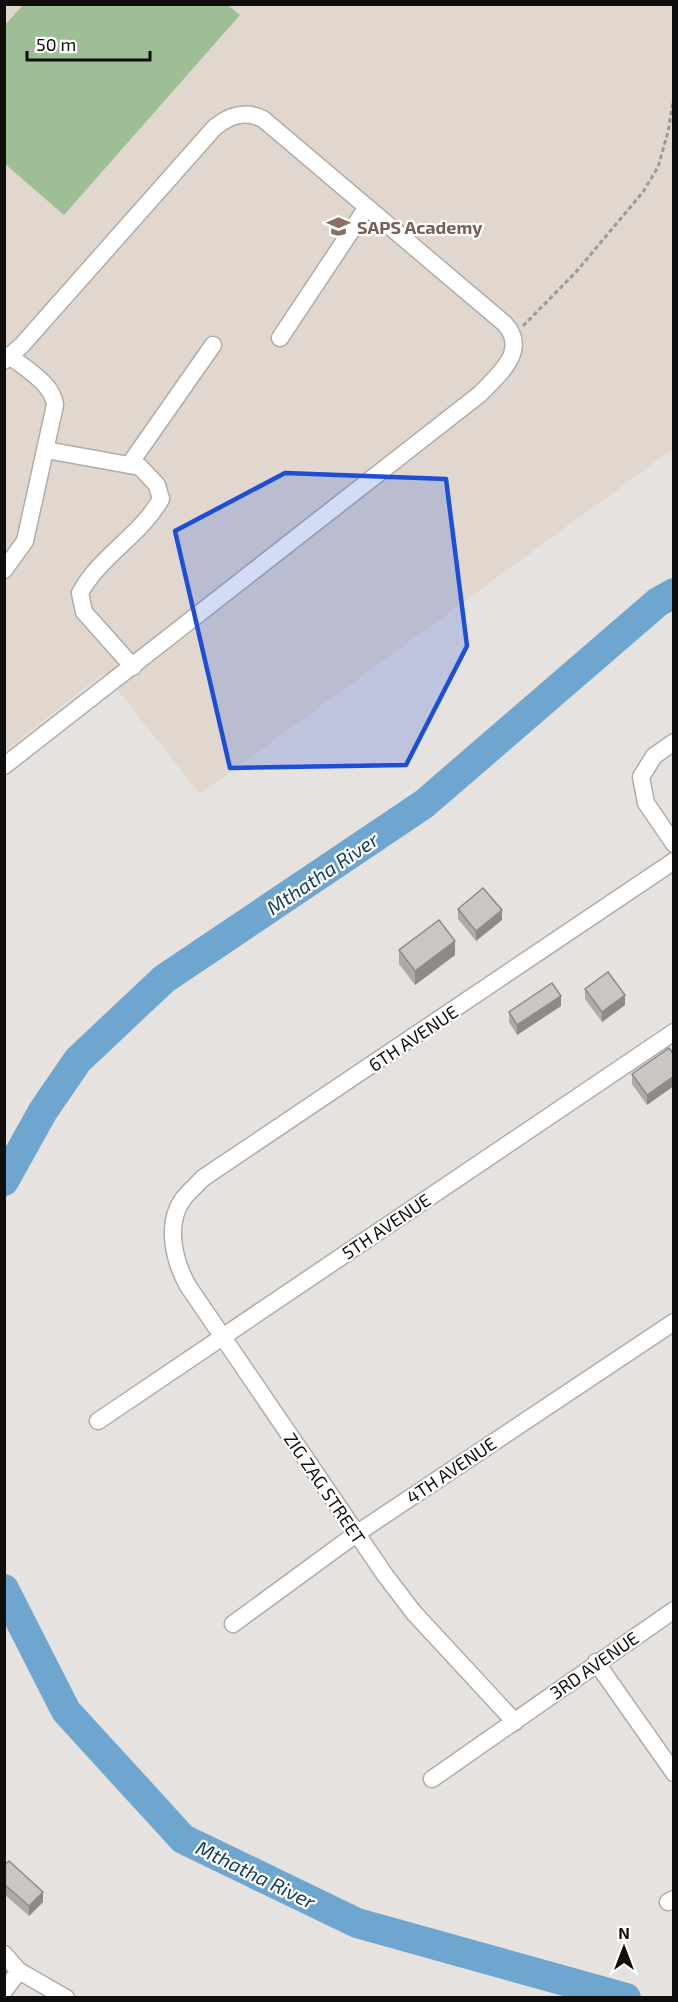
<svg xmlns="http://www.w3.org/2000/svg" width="678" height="2002" font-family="'Exo 2',sans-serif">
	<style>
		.built { fill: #e1d7ce }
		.grass { fill: #9ebf96 }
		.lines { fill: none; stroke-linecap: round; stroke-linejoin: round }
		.river { stroke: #6ea6d0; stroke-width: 30 }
		.minor-casing { stroke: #b0aca8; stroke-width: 19 }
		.path { stroke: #9d9997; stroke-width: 3; stroke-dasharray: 4.5 3; stroke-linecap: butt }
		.minor { stroke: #fff; stroke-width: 16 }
		.wall { fill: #aeaaa8 }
		.shaded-wall { fill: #8d8b88 }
		.building { fill: #cac6c3; stroke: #8d8b88; stroke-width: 1.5 }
		.marked { fill: #1d4ed8; fill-opacity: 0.2; stroke: #1d4ed8; stroke-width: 4.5; stroke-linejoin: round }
		.labels { text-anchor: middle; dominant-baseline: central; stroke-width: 4.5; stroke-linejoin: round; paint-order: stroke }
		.education-label { font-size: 18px; font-weight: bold; fill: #785e54; stroke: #fff; text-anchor: start }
		.street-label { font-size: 18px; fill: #100e0d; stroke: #fff }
		.water-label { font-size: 20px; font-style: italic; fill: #113d5a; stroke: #fff }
	</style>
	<rect width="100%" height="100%" fill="#e6e2df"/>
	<path class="built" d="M 5,5 L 673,5 L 673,449 L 200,794 L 104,673 L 5,751 Z"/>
	<path class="grass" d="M 228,5 L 240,15 L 64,215 L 5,164 L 5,25 L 23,5 Z"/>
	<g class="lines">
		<g class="river">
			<path d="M 4,1181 L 43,1111 L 78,1060 L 164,979 L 424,804 L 658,602 L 674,593"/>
			<path d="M 4,1589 L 66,1711 L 183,1839 L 357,1923 L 626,1998"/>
		</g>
		<defs>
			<g id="minor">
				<path d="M 280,338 L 367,207"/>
				<path d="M 4,361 L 22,345 L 215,127 C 230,115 245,110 263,119 L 505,324 C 529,351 498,375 480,394 L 4,766"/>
				<path d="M 46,450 L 140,467 L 157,485 L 161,499 C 141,535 100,556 80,593 L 84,612 L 133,667"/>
				<path d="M 129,465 L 213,345"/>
				<path d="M 4,570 L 25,541 L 55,405 C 53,384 26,369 10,356"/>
				<path d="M 674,742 L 654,756 L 641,777 L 646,803 L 674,844"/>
				<path d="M 98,1421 L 674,1032"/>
				<path d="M 233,1624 L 356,1534 L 674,1322"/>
				<path d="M 596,1662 L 674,1773"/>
				<path d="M 515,1722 L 414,1613 L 385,1575 L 188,1286 C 174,1261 165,1224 183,1199 C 189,1191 197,1185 203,1178 L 674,861"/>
				<path d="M 432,1779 L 674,1610"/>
				<path d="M 668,1902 L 674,1899"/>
				<path d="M 4,1954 L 19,1971 L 4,1991"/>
				<path d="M 19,1971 L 66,1998"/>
			</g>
		</defs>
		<use href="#minor" class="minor-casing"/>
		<g class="path">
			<path d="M 674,5 L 674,75"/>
			<path d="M 523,326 L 576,272 L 643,192 L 658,167 L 668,132 L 674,96"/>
		</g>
		<use href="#minor" class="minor"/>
	</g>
	<g class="wall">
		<path d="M 458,909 L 502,920 L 476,941 L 458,919 Z"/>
		<path d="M 399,950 L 455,955 L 415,985 L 399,964 Z"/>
		<path d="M 585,989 L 625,1005 L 602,1022 L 585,999 Z"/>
		<path d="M 561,1006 L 517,1035 L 509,1022 L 509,1012 Z"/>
		<path d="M 669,1048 L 647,1105 L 632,1084 L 632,1074 Z"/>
		<path d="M 4,1865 L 43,1902 L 29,1916 L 4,1894 Z"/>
	</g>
	<g class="shaded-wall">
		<path d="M 502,910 L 502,920 L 476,941 L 476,931 Z"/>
		<path d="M 455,941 L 455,955 L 415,985 L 415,971 Z"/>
		<path d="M 625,995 L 625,1005 L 602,1022 L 602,1012 Z"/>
		<path d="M 561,996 L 561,1006 L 517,1035 L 517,1025 Z"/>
		<path d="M 674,1076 L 674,1086 L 647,1105 L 647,1095 Z"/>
		<path d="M 43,1892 L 43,1902 L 29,1916 L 29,1906 Z"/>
	</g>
	<g class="building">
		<path d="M 483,888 L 502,910 L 476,931 L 458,909 Z"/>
		<path d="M 439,920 L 455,941 L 415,971 L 399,950 Z"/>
		<path d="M 608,972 L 625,995 L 602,1012 L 585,989 Z"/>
		<path d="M 552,983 L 561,996 L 517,1025 L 509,1012 Z"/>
		<path d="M 669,1048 L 674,1055 L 674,1076 L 647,1095 L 632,1074 Z"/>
		<path d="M 9,1861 L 43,1892 L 29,1906 L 4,1884 L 4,1865 Z"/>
	</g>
	<path class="marked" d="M 285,473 L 446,479 L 467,646 L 406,765 L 230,768 L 175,531 Z"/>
	<defs>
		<symbol id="university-bare" viewBox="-9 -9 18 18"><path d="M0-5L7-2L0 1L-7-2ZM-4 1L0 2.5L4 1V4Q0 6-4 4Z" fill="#8d6e63" stroke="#fff" stroke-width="2.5" paint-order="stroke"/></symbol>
	</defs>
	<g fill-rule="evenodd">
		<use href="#university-bare" x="322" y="210" width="33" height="33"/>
	</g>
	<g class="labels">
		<g class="education-label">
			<text x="357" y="227">SAPS Academy</text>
		</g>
		<g class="street-label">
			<text transform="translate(413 1038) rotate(-34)">6TH AVENUE</text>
			<text transform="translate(386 1226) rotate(-34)">5TH AVENUE</text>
			<text transform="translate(451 1470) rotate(-34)">4TH AVENUE</text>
			<text transform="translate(325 1488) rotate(56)">ZIG ZAG STREET</text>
			<text transform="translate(594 1665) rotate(-35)">3RD AVENUE</text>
		</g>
		<g class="water-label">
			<text transform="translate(322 873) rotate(-34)">Mthatha River</text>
			<text transform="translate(256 1874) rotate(26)">Mthatha River</text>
		</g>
	</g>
	<rect width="678" height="2002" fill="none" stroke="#100e0d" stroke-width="12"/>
	<g transform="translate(624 1948)" stroke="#ffffff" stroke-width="4.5" paint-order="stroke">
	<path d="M0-4.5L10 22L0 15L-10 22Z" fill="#100e0d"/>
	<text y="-9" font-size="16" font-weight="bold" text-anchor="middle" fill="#100e0d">N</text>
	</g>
	<path d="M27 51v9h123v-9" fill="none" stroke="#100e0d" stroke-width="3"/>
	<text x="36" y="51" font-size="18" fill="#100e0d" stroke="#ffffff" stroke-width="4.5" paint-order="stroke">50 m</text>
</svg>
